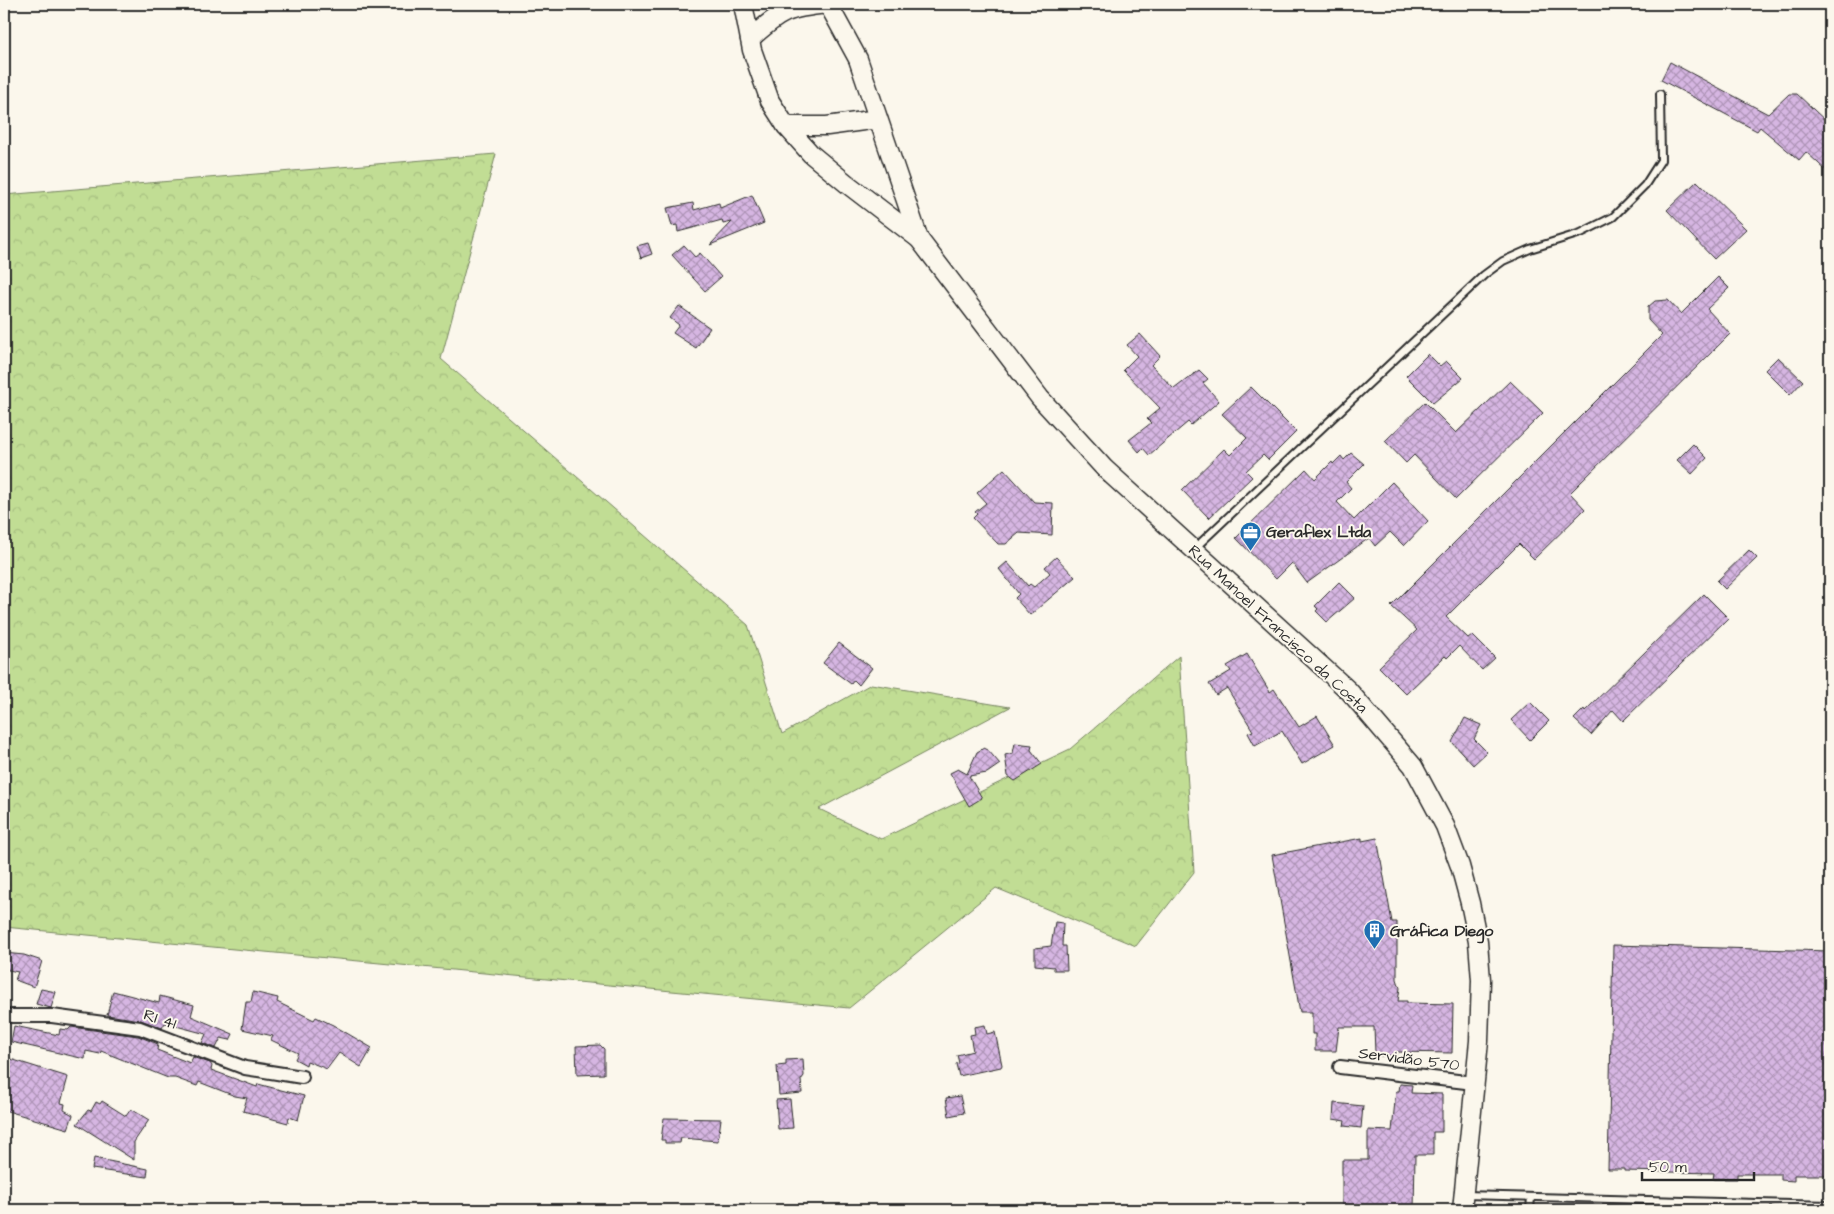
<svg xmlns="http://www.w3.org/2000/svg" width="1834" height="1214" font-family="'Architects Daughter',sans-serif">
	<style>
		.forest { fill: url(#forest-crowns); stroke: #768460 }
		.building { fill: url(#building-cross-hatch); stroke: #2b2b2b }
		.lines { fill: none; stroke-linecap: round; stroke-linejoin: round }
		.service-casing { stroke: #2b2b2b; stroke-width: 10 }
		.minor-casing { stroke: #2b2b2b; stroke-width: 16 }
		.secondary-casing { stroke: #2b2b2b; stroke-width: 21 }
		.service { stroke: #fbf7ec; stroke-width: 6 }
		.minor { stroke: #fbf7ec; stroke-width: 12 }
		.secondary { stroke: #fbf7ec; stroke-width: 18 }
		.labels { text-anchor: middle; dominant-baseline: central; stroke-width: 4; stroke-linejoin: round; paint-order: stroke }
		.poi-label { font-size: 16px; font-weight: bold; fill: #2b2b2b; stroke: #fbf7ec; text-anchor: start }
		.street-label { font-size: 16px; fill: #2b2b2b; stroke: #fbf7ec }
	</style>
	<defs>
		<pattern id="forest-crowns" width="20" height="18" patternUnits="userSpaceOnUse" patternTransform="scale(1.25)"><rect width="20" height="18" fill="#c1dd94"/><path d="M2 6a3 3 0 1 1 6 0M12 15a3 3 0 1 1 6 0" fill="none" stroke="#a6be80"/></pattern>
		<pattern id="building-cross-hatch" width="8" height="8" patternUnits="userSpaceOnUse" patternTransform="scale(1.25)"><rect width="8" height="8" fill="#d6b6e2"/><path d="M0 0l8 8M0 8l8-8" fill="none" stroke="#ae94b7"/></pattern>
	</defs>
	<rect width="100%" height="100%" fill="#fbf7ec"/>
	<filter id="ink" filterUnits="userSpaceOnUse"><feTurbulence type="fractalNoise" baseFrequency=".02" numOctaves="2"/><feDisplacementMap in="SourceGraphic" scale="10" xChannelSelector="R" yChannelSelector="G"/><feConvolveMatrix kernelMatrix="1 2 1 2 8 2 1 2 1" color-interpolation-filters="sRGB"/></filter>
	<g filter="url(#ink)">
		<path class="forest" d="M 496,154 L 441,359 L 748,625 L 782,734 L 871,684 L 1010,707 L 819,809 L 881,839 L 1070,749 L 1179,656 L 1194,872 L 1136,946 L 996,888 L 849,1008 L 4,927 L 4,195 Z"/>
		<g class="building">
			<path d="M 1670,62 L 1768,114 L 1789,94 L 1797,94 L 1830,125 L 1830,174 L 1806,152 L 1799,160 L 1760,127 L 1757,131 L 1661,80 Z"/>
			<path d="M 1697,181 L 1746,229 L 1714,259 L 1667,210 Z"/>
			<path d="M 752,195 L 764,223 L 710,245 L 732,222 L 723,224 L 722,220 L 678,232 L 677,225 L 672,226 L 667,208 L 693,203 L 694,210 L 719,203 L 720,208 Z"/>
			<path d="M 648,243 L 652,254 L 641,258 L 637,246 Z"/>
			<path d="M 684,245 L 695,257 L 700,253 L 721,277 L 705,291 L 672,255 Z"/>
			<path d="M 1718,277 L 1729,288 L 1707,309 L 1730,334 L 1570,493 L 1585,509 L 1534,559 L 1519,544 L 1446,617 L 1468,638 L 1472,635 L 1495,658 L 1482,670 L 1459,646 L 1447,658 L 1445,656 L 1406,694 L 1379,667 L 1417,630 L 1391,606 L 1662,335 L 1648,320 L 1648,307 L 1655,301 L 1668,300 L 1681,314 Z"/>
			<path d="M 679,306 L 710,328 L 696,348 L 673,333 L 679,325 L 670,318 Z"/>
			<path d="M 1140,334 L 1160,356 L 1151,365 L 1174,389 L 1199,370 L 1208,379 L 1203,383 L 1219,401 L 1191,425 L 1188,422 L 1149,455 L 1143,448 L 1139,452 L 1129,440 L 1151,423 L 1147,419 L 1160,408 L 1123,370 L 1137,356 L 1127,345 Z"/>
			<path d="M 1428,354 L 1440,366 L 1446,361 L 1463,378 L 1433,403 L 1406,376 Z"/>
			<path d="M 1778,357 L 1803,381 L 1790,395 L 1765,370 Z"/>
			<path d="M 1510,381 L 1543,413 L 1456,499 L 1414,455 L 1406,463 L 1385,441 L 1425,402 L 1456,433 Z"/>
			<path d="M 1251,387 L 1296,432 L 1268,460 L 1263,455 L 1246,471 L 1252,477 L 1209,518 L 1182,490 L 1224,449 L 1230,455 L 1247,438 L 1222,414 Z"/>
			<path d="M 1693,444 L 1707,458 L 1692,474 L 1677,460 Z"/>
			<path d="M 1351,453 L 1364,464 L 1346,482 L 1351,488 L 1337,502 L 1354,520 L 1392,482 L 1428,521 L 1404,546 L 1390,532 L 1375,546 L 1369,538 L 1307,583 L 1292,563 L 1276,579 L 1236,538 L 1306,469 L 1315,479 L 1332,462 L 1333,464 L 1341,456 L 1344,460 Z"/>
			<path d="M 1004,469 L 1034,502 L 1053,503 L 1052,535 L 1019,533 L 1006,544 L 998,544 L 973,518 L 977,514 L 975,512 L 986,503 L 977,493 Z"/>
			<path d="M 1749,550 L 1757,558 L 1725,589 L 1717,581 Z"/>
			<path d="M 1056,557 L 1075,577 L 1030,615 L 1015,598 L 1019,594 L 999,569 L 1007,562 L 1028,586 L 1030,584 L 1034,587 L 1050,573 L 1045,567 Z"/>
			<path d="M 1339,582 L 1355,598 L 1327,622 L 1316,611 L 1318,609 L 1315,606 Z"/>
			<path d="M 1704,594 L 1728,618 L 1623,721 L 1613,710 L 1591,735 L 1574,719 L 1584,709 L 1585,711 Z"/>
			<path d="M 839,643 L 872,668 L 859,685 L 854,680 L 851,684 L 823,663 Z"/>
			<path d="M 1247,654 L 1270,692 L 1274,689 L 1299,727 L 1317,716 L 1335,745 L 1302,764 L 1282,731 L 1255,746 L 1248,733 L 1253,731 L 1227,688 L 1216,695 L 1209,684 L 1231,671 L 1227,666 Z"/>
			<path d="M 1530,702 L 1549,721 L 1530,740 L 1511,720 Z"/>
			<path d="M 1465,718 L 1481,725 L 1474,739 L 1487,752 L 1473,765 L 1452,742 Z"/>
			<path d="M 1015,743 L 1032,745 L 1031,750 L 1042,764 L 1015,781 L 1008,776 L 1005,755 L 1013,753 Z"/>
			<path d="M 984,748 L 988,750 L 1000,764 L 987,773 L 969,776 L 982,798 L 969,806 L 950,773 L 958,769 L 967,774 L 977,752 Z"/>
			<path d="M 1362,838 L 1362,841 L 1377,838 L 1392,922 L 1397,922 L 1397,979 L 1400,988 L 1398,1001 L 1407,1001 L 1407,1003 L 1453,1004 L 1452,1053 L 1396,1052 L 1396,1055 L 1380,1056 L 1380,1053 L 1375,1053 L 1374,1027 L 1339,1027 L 1336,1051 L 1315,1051 L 1315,1034 L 1312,1034 L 1312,1012 L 1300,1012 L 1272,855 Z"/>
			<path d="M 1055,922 L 1063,923 L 1062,946 L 1066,946 L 1067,970 L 1054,970 L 1054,967 L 1035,965 L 1035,948 L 1051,946 Z"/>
			<path d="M 1613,945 L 1830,951 L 1830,1175 L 1794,1175 L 1794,1181 L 1781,1180 L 1781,1174 L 1737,1174 L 1737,1179 L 1713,1179 L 1714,1173 L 1624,1171 L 1624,1169 L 1608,1169 Z"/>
			<path d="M 4,953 L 24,955 L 42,961 L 34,987 L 15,980 L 18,972 L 4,969 Z"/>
			<path d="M 41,989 L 56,992 L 51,1008 L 36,1004 Z"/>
			<path d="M 113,991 L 159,1003 L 160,996 L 194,1005 L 191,1016 L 233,1034 L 230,1040 L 221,1038 L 216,1048 L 202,1043 L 206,1034 L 165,1023 L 162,1028 L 141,1020 L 107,1015 Z"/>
			<path d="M 253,992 L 278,998 L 277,1002 L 314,1020 L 316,1017 L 333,1025 L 372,1048 L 361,1067 L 339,1053 L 327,1069 L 307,1061 L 306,1065 L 295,1059 L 298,1053 L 271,1040 L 273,1036 L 242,1029 L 246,1002 L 251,1002 Z"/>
			<path d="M 985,1025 L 987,1034 L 995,1032 L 1002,1065 L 1001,1067 L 959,1076 L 956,1064 L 959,1063 L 957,1055 L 973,1051 L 970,1035 L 975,1034 L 974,1027 Z"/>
			<path d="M 14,1026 L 59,1035 L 60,1029 L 68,1030 L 71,1027 L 138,1036 L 158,1044 L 157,1050 L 190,1063 L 193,1057 L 195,1058 L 210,1063 L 212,1066 L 211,1070 L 257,1087 L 258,1084 L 304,1096 L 298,1120 L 289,1117 L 288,1123 L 243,1111 L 247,1098 L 235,1096 L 199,1082 L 197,1086 L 175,1078 L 168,1078 L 101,1051 L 100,1054 L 86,1051 L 85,1059 L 11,1042 Z"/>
			<path d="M 600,1045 L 604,1049 L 604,1074 L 577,1075 L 576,1046 Z"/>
			<path d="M 4,1057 L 68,1077 L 61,1103 L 65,1104 L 64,1110 L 73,1115 L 68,1129 L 4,1110 L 10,1076 L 4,1075 Z"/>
			<path d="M 803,1059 L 804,1076 L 801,1080 L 802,1093 L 779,1095 L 777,1066 L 786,1065 L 786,1060 Z"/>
			<path d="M 1400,1084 L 1412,1085 L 1411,1093 L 1442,1094 L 1442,1132 L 1433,1132 L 1433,1155 L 1415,1155 L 1414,1210 L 1342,1210 L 1342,1160 L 1368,1160 L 1368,1130 L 1392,1131 L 1396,1091 L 1399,1091 Z"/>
			<path d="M 960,1096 L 964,1113 L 949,1116 L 946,1098 Z"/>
			<path d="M 790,1099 L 793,1128 L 778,1129 L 776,1100 Z"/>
			<path d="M 102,1101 L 126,1116 L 131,1109 L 149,1120 L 134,1142 L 134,1160 L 77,1124 L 88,1110 L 91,1111 L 96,1102 L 100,1104 Z"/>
			<path d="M 1334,1103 L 1363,1106 L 1361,1128 L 1344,1126 L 1345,1121 L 1333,1119 Z"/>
			<path d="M 664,1118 L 721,1119 L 718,1141 L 681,1138 L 680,1143 L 665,1143 L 665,1140 L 661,1140 Z"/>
			<path d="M 94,1158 L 148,1169 L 147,1177 L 92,1169 Z"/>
		</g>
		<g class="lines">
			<defs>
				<g id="service">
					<path d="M 1194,549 L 1484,275 L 1503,261 L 1530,249 L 1581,233 L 1613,217 L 1645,185 L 1661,160 L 1660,94"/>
					<path d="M 1464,1195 L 1830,1205"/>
					<path d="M 1530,1210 L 1531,1197"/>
				</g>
				<g id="minor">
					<path d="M 4,1016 L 52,1016 L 140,1028 L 245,1068 L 302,1077"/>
					<path d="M 1340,1067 L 1474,1083"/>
				</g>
				<g id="secondary">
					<path d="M 743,4 L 752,50 L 770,101 L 786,126 L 811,154 L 846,183 L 919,239 L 1040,398 L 1105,469 L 1349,691 L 1413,766 L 1445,826 L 1460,866 L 1470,903 L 1478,942 L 1481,980 L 1479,1041 L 1462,1210"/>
					<path d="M 828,4 L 858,59 L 919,239"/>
					<path d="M 750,39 C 781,11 787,8 828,4"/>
					<path d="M 786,126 L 827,126 L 878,119"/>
				</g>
			</defs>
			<use href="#service" class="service-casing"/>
			<use href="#minor" class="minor-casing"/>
			<use href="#secondary" class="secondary-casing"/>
			<use href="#service" class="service"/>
			<use href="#minor" class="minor"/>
			<use href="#secondary" class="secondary"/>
		</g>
	</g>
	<defs>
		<symbol id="office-pin" viewBox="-11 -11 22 30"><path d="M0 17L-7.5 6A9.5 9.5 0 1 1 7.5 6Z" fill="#1f6fb2" stroke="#fbf7ec"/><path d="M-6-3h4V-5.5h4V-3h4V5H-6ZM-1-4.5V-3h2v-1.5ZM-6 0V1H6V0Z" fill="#fff"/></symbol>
		<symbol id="building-pin" viewBox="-11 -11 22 30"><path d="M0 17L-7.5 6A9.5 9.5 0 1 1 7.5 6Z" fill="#1f6fb2" stroke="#fbf7ec"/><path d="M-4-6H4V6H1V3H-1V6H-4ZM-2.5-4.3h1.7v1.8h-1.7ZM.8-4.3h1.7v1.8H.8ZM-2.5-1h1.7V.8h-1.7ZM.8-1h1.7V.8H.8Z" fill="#fff"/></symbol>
	</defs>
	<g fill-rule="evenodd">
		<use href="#office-pin" x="1238" y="520" width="25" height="34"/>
		<use href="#building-pin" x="1362" y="918" width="25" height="34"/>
	</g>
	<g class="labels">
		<g class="poi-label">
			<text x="1266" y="532">Geraflex Ltda</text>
			<text x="1390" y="931">Gráfica Diego</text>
		</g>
		<g class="street-label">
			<text transform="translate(1278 629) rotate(43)">Rua Manoel Francisco da Costa</text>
			<text transform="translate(160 1019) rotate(18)">RI 41</text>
			<text transform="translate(1409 1059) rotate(7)">Servidão 570</text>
		</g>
	</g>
	<rect width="1834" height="1214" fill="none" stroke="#fbf7ec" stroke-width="20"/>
	<rect x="10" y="10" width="1814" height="1194" fill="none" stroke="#2b2b2b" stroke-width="2" filter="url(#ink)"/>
	<path d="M1642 1172v8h112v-8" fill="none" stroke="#2b2b2b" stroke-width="2.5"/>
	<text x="1649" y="1172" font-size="15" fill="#2b2b2b" stroke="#fbf7ec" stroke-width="4" paint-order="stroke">50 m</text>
</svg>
